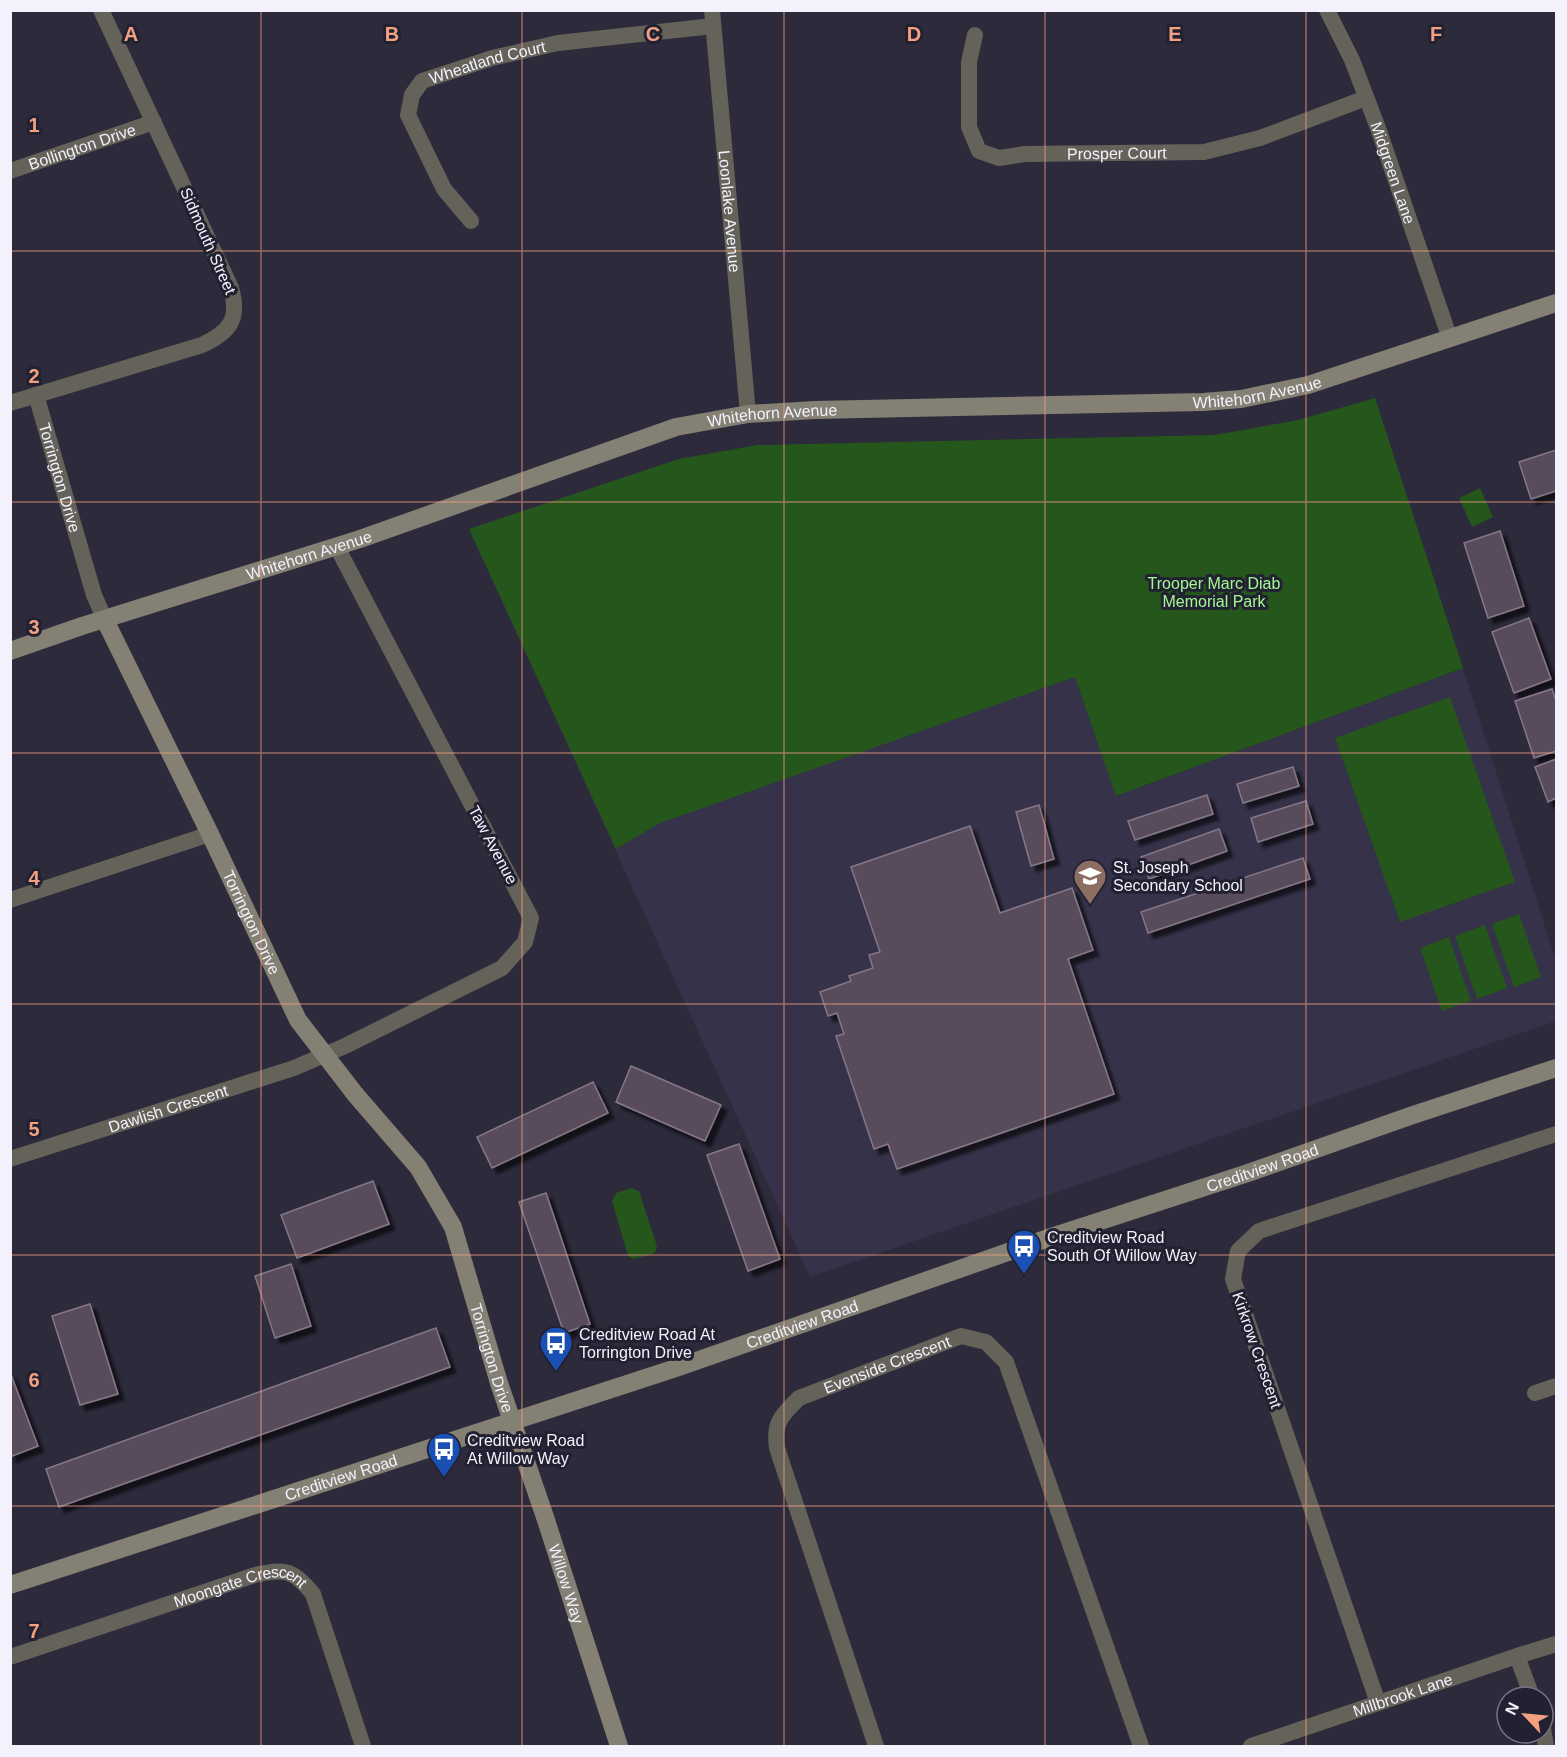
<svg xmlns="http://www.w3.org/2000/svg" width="1567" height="1757" font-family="Helvetica,sans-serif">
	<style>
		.built { fill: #353249 }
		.green { fill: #25561c }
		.building { fill: #594c5c; stroke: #857787; stroke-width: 1.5; filter: url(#shadow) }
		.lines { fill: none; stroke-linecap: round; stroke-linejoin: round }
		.street { stroke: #65625a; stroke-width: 16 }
		.secondary { stroke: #848073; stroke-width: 18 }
		.grid { fill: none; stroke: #f3a081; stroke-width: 1.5; stroke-opacity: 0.55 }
		.labels { text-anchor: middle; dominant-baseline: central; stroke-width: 6; stroke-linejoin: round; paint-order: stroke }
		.street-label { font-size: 16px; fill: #f2f1fc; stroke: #222131 }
		.park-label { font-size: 16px; fill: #a3f793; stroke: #222131 }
		.poi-label { font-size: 16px; fill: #f2f1fc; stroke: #222131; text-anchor: start }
		.grid-label { font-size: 20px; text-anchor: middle; font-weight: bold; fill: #f3a081; stroke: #222131; stroke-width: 6; stroke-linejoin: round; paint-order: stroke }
	</style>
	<defs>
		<filter id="shadow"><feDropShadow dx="5.5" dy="5.5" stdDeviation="1.5" flood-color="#0009"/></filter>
	</defs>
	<rect width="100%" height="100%" fill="#2c2a3b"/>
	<path class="built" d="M 1019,441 L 1116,796 L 1463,668 L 1556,961 L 1556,1021 L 810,1277 L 469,529 L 679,459 L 758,445 Z"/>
	<g class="green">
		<path d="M 1375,398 L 1463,668 L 1116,796 L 1075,677 L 660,823 L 616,849 L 469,529 L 679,459 L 758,445 L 1215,435 L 1298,420 Z"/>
		<path d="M 1480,488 L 1493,517 L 1472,527 L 1459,498 Z"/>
		<path d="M 1450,697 L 1515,882 L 1400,922 L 1335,738 Z"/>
		<path d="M 1519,914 L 1541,977 L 1514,987 L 1492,924 Z"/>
		<path d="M 1485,925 L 1507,988 L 1477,999 L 1455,936 Z"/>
		<path d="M 1449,937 L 1471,1001 L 1442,1011 L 1420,948 Z"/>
		<path d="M 631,1188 L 639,1191 L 657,1246 L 655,1253 L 634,1259 L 628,1256 L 612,1201 L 616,1193 Z"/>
	</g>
	<g class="building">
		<path d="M 1556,450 L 1556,491 L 1531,499 L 1519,462 Z"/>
		<path d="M 1500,531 L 1524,606 L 1488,618 L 1464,543 Z"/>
		<path d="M 1529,618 L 1551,679 L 1514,693 L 1492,632 Z"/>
		<path d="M 1552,689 L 1556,701 L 1556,751 L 1534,758 L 1515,701 Z"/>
		<path d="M 1556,759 L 1556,798 L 1548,802 L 1535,767 Z"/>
		<path d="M 1293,767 L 1299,786 L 1243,803 L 1237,784 Z"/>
		<path d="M 1207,795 L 1213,814 L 1135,840 L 1128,821 Z"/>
		<path d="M 1306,801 L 1313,824 L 1258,842 L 1251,818 Z"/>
		<path d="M 1039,805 L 1054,859 L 1031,866 L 1016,812 Z"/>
		<path d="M 970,826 L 1000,913 L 1072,888 L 1093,950 L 1068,959 L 1114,1094 L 897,1169 L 888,1144 L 874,1149 L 836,1036 L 844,1034 L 837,1013 L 828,1016 L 820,992 L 851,981 L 849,976 L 873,968 L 869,955 L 880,952 L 851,867 Z"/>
		<path d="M 1219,829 L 1227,851 L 1149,879 L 1141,857 Z"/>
		<path d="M 1303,858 L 1310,879 L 1148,933 L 1141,912 Z"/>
		<path d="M 631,1066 L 721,1105 L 705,1141 L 616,1102 Z"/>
		<path d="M 593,1082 L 608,1113 L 492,1168 L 477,1137 Z"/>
		<path d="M 739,1144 L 780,1259 L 748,1271 L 707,1155 Z"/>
		<path d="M 373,1181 L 389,1224 L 297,1258 L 281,1215 Z"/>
		<path d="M 546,1193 L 590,1324 L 564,1333 L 519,1202 Z"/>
		<path d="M 291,1264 L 311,1326 L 275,1338 L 255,1276 Z"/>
		<path d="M 90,1304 L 118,1394 L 80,1405 L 52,1316 Z"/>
		<path d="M 436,1328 L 450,1367 L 59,1507 L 46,1469 Z"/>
		<path d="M 10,1372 L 38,1446 L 10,1457 Z"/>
	</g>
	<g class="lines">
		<g class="street">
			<path id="s1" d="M 712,10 L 748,414"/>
			<path id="s2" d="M 1327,10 L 1352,60 L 1378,128 L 1450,339"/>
			<path id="s3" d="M 975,35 L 969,62 L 969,127 L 979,151 L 999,158 L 1025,154 L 1204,152 L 1260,138 L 1366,98"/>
			<path id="s4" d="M 10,171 L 154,122"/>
			<path id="s5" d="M 471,221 L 444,189 L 408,115 L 412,95 L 422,81 L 492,58 L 558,43 L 713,26"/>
			<path id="s6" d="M 36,395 L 94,595 L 105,620"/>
			<path d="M 10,403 L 202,345 C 230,332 240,319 231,288 L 101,10"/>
			<path d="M 10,900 L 210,834"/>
			<path id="s7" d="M 10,1159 L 294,1068 L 345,1046 L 502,968 L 525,942 L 531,918 L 337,547"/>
			<path d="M 1535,1393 L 1556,1386"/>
			<path d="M 1517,1656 L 1532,1697"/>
			<path id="s8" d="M 10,1657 L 255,1575 C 285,1568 294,1570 313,1594 L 363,1746"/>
			<path d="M 1378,1703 L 1233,1279 L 1238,1251 L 1259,1231 L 1556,1134"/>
			<path d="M 1543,1729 L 1546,1746"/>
			<path id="s9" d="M 876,1746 L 777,1448 C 773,1422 782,1415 799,1398 L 961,1336 L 986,1342 L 1006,1362 L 1141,1746"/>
			<path id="s10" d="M 1251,1746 L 1517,1656 L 1556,1644"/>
		</g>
		<g class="secondary">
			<path id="s11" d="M 105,620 L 210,834 L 298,1020 L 355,1094 L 418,1167 L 453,1227 L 499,1383 L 545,1517 L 619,1746"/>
			<path id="s12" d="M 10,651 L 82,626 L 360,539 L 676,427 L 748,414 L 815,410 L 1203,402 L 1241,399 L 1308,385 L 1556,303"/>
			<path id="s13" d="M 10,1585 L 676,1368 L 1051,1237 L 1248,1173 L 1413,1115 L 1556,1068"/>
		</g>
	</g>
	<path class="grid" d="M 261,10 L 261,1746M 522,10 L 522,1746M 784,10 L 784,1746M 1045,10 L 1045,1746M 1306,10 L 1306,1746M 10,251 L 1556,251M 10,502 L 1556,502M 10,753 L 1556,753M 10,1004 L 1556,1004M 10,1255 L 1556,1255M 10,1506 L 1556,1506"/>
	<defs>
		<symbol id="school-pin" viewBox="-11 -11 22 30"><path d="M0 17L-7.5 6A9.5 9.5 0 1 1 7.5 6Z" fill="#8d6e63" stroke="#222131"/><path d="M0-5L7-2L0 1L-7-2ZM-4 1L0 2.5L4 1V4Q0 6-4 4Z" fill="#fff"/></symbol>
		<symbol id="bus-pin" viewBox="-11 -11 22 30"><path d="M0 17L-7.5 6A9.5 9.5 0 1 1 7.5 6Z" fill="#1a4fb4" stroke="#222131"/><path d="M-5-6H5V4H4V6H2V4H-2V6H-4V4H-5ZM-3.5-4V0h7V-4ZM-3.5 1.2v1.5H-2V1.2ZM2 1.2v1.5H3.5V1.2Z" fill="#fff"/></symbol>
	</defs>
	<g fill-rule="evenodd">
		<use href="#school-pin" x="1071" y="857" width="38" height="52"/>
		<use href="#bus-pin" x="1005" y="1227" width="38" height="52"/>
		<use href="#bus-pin" x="537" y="1324" width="38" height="52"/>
		<use href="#bus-pin" x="425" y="1430" width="38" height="52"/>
	</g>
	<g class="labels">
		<g class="street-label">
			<text stroke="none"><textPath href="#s5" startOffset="230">Wheatland Court</textPath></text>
			<text stroke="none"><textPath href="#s4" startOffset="76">Bollington Drive</textPath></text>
			<text stroke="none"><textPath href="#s3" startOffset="258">Prosper Court</textPath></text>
			<text stroke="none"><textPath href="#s2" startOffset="176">Midgreen Lane</textPath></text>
			<text stroke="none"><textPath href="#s1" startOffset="202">Loonlake Avenue</textPath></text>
			<text transform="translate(208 241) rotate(66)">Sidmouth Street</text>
			<text stroke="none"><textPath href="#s12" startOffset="1286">Whitehorn Avenue</textPath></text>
			<text stroke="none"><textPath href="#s12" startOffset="800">Whitehorn Avenue</textPath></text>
			<text stroke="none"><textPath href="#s6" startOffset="86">Torrington Drive</textPath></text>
			<text stroke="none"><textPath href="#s12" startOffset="314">Whitehorn Avenue</textPath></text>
			<text transform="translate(493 845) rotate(62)">Taw Avenue</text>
			<text stroke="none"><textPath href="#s11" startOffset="336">Torrington Drive</textPath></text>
			<text stroke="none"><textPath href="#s7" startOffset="166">Dawlish Crescent</textPath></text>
			<text stroke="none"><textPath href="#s13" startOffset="1320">Creditview Road</textPath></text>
			<text stroke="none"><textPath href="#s13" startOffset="834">Creditview Road</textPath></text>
			<text transform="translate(1257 1350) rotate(71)">Kirkrow Crescent</text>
			<text stroke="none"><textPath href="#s11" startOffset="840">Torrington Drive</textPath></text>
			<text stroke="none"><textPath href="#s9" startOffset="466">Evenside Crescent</textPath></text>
			<text stroke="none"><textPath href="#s13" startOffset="348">Creditview Road</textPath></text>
			<text stroke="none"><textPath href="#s11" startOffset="1078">Willow Way</textPath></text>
			<text stroke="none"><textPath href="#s8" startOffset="243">Moongate Crescent</textPath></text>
			<text stroke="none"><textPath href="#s10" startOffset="160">Millbrook Lane</textPath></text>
		</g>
		<g class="park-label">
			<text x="1214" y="583">Trooper Marc Diab<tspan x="1214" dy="18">Memorial Park</tspan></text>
		</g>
		<g class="poi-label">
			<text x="1113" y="867">St. Joseph<tspan x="1113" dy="18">Secondary School</tspan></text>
			<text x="1047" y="1237">Creditview Road<tspan x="1047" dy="18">South Of Willow Way</tspan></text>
			<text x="579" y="1334">Creditview Road At<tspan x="579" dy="18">Torrington Drive</tspan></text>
			<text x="467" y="1440">Creditview Road<tspan x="467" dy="18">At Willow Way</tspan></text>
		</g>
	</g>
	<g class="grid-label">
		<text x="131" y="41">A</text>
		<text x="392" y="41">B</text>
		<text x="653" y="41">C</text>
		<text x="914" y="41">D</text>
		<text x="1175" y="41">E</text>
		<text x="1436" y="41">F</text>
		<text x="34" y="132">1</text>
		<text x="34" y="383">2</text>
		<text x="34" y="634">3</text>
		<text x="34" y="885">4</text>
		<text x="34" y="1136">5</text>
		<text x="34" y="1387">6</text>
		<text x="34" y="1638">7</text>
	</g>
	<rect width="1567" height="1757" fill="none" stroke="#f2f1fc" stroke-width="24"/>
	<g transform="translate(1525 1715) rotate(296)"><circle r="28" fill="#222131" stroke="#757482" stroke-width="1.5"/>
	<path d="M0-4.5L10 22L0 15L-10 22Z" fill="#f3a081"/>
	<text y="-9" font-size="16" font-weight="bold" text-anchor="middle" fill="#f2f1fc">N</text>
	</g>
</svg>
